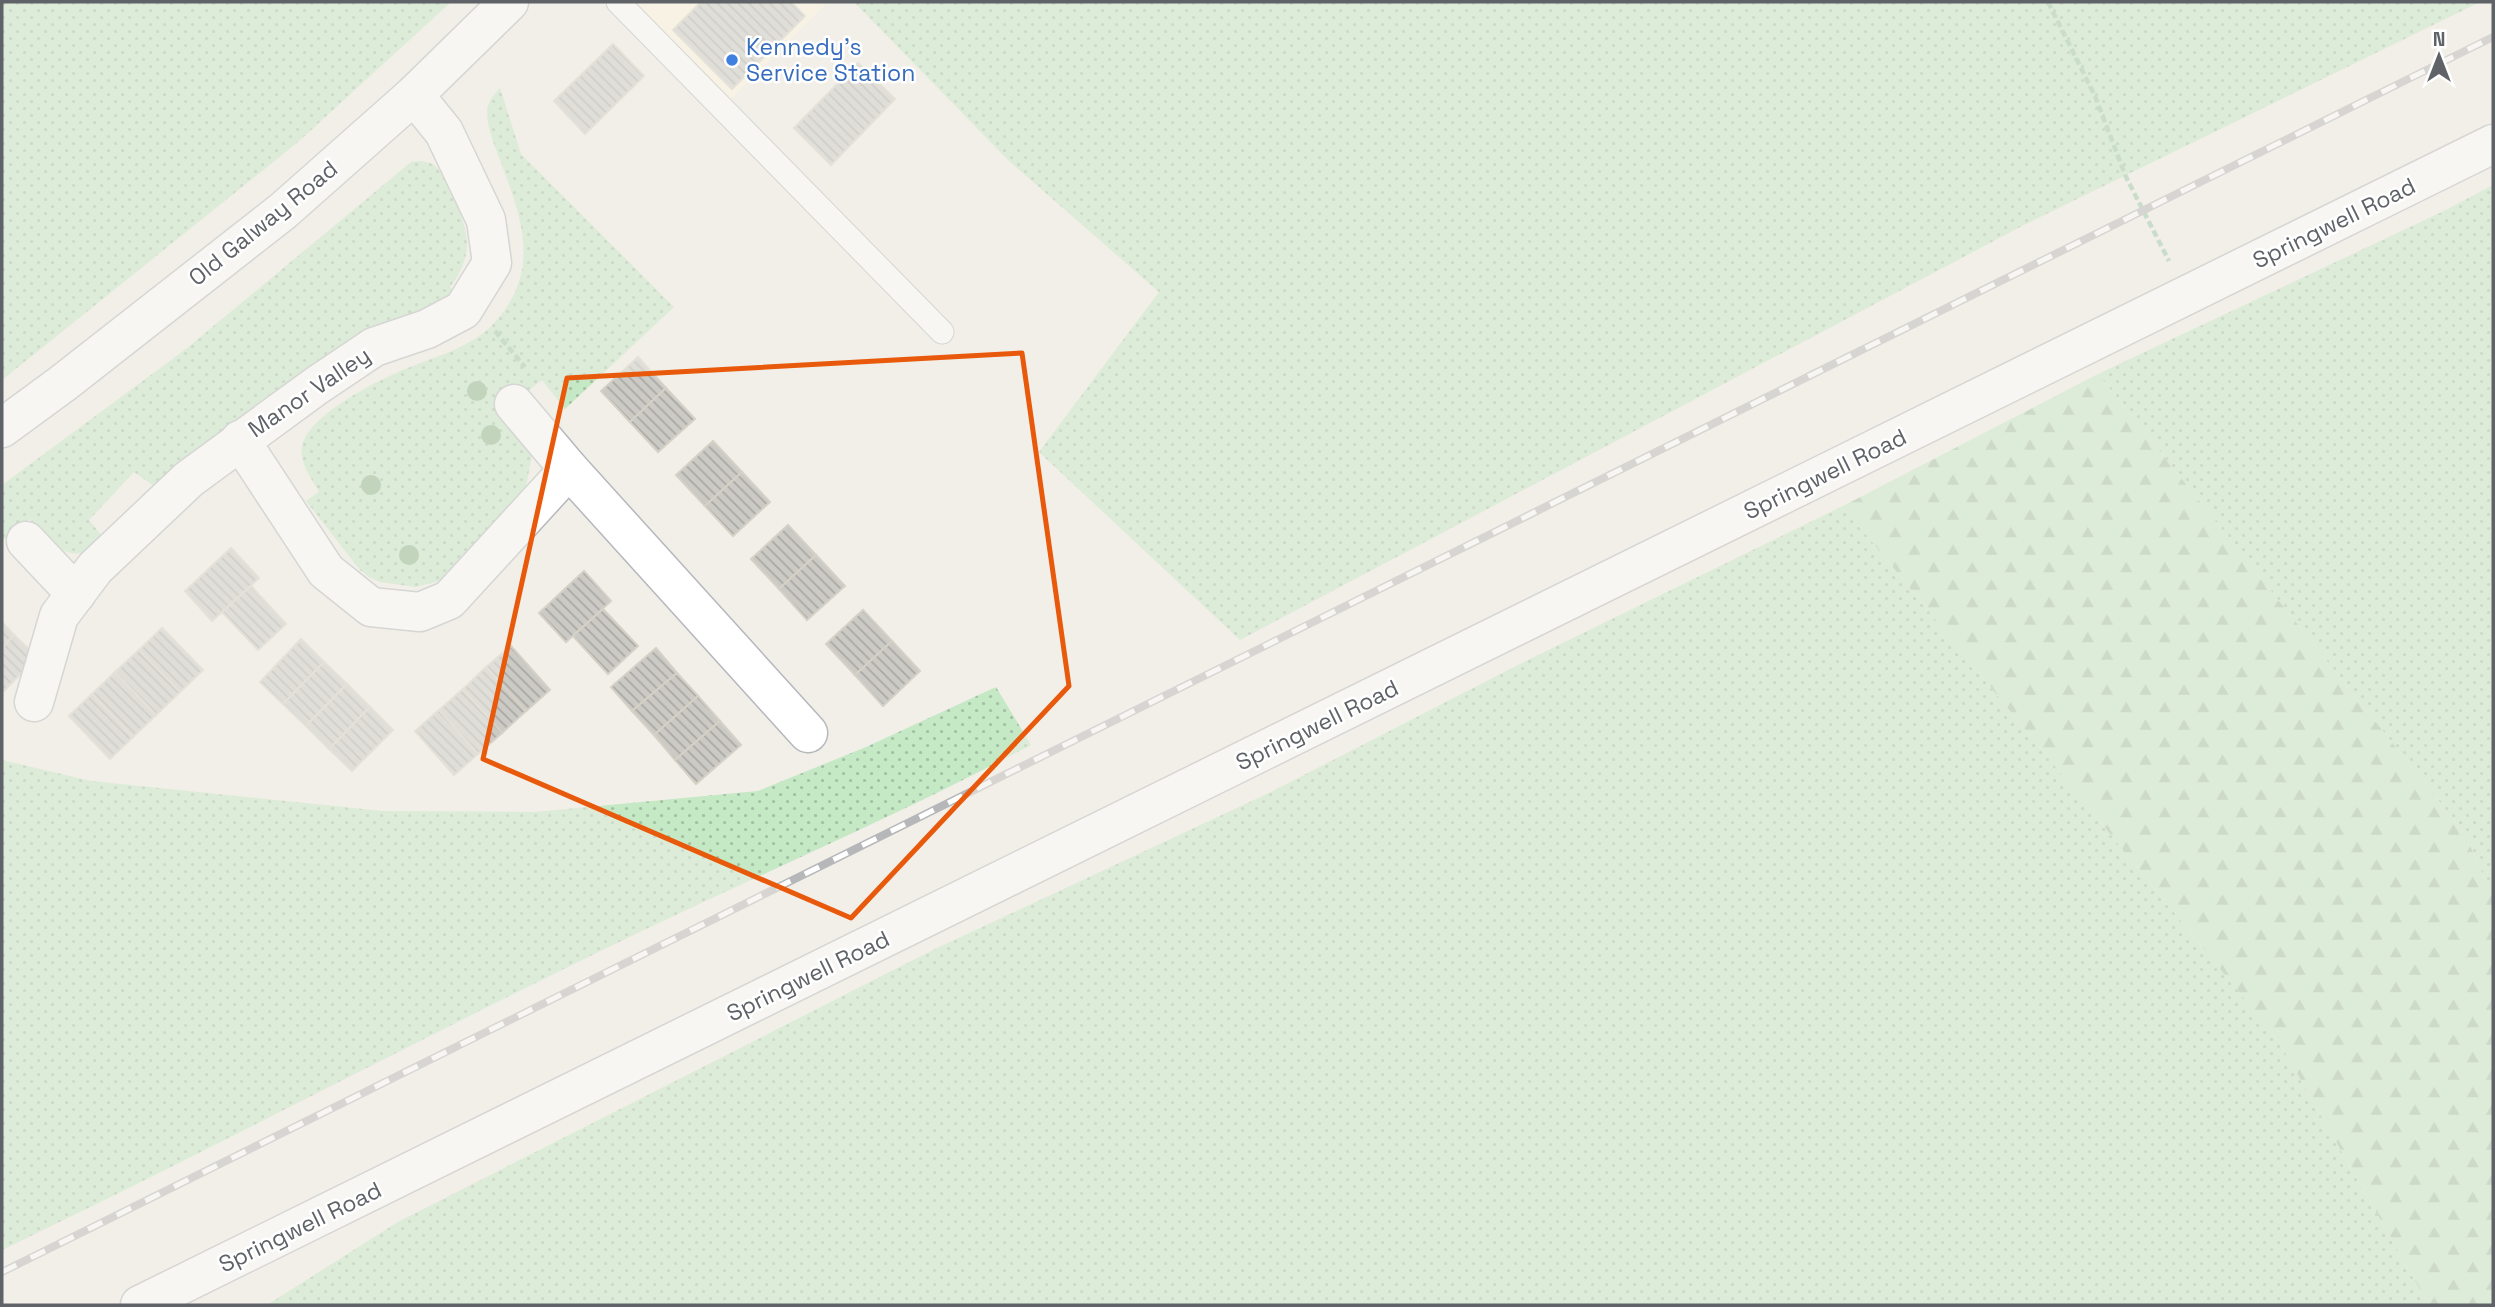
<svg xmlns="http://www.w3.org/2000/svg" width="2495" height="1307" font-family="'Space Grotesk',sans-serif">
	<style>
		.commercial { fill: #fef7e0 }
		.grass { fill: url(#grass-dots) }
		.forest { fill: url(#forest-firs) }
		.building { fill: url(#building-back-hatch); stroke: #d6d1c6; stroke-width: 2 }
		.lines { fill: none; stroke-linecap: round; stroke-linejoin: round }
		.service-casing { stroke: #b5b8bc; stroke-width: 25 }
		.minor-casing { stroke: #b5b8bc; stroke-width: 41 }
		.secondary-casing { stroke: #b6babf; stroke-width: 41 }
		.path { stroke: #9cc7a9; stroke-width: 4.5; stroke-dasharray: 7 3.5; stroke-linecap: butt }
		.service { stroke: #fff; stroke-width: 23 }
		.minor { stroke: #fff; stroke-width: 38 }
		.secondary { stroke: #fff; stroke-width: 38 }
		.rail-casing { stroke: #b6b7b8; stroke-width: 8 }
		.rail { stroke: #fff; stroke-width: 5; stroke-dasharray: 16; stroke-linecap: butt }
		.tree { fill: #89b387 }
		.marked { fill: none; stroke: #e8590c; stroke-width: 5; stroke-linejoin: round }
		.shop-dot { fill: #3f7fe0; stroke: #fff; stroke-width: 2.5 }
		.labels { text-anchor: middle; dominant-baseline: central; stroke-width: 5; stroke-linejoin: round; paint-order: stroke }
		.shop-label { font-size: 23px; fill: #366cbe; stroke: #fff; text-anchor: start }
		.street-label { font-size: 23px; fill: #5f6368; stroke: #fff }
	</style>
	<defs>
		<pattern id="grass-dots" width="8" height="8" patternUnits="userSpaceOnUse" patternTransform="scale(1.75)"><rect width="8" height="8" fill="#c5e8c5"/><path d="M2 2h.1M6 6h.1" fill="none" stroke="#a3c0a4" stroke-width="1.8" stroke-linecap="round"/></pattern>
		<pattern id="forest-firs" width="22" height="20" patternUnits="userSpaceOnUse" patternTransform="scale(1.75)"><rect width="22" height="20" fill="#c5e8c5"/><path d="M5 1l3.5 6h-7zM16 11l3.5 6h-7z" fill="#a3c0a4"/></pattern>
		<pattern id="building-back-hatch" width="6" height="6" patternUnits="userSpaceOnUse" patternTransform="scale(1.75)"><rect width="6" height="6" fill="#cccac5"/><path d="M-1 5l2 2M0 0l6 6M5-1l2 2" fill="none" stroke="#a9a8a4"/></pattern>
	</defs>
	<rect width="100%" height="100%" fill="#f1efe8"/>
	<path class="commercial" d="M 628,2 L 828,2 L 729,101 Z"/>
	<g class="grass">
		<path d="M 2,2 L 451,2 L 298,142 L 2,380 Z"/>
		<path d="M 854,2 L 2480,2 L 2022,226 L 1240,640 L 1039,452 L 1159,292 L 1008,160 Z"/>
		<path d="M 500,88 L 521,154 L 674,307 L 565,409 L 542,380 L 504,409 L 528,445 L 532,455 L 526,487 L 473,550 L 440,581 L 415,587 L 380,582 L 369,577 L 360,570 L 306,501 L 319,492 C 311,478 300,464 302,448 C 305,416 380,379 408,368 C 440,355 473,347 496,321 C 546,265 517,206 495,147 C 491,134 483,114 490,101 C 492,96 497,92 500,88 Z"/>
		<path d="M 418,161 C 423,161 429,162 434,165 C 449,176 468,227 467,246 C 466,262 459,275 450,287 L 455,293 L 369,333 L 157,488 L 134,472 L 89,520 L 106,541 C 70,568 55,547 30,519 L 2,541 L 2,485 L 186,349 L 411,162 Z"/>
		<path d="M 2493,185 L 2493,898 L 2465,834 L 2098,374 L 2446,210 Z"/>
		<path d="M 1843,506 L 2278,1040 L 2429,1305 L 267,1305 L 398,1222 L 933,950 L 1269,793 L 1516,666 Z"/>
		<path d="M 996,687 L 1031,745 C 905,812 774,868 646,929 C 430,1033 218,1146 2,1250 L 2,760 L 91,781 L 382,811 L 535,812 L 758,791 L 866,747 Z"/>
	</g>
	<path class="forest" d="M 2098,374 L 2465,834 L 2493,898 L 2493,1305 L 2429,1305 L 2278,1040 L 1843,506 Z"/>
	<g class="building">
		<path d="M 701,2 L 791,2 L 805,16 L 732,89 L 673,30 Z"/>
		<path d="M 613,44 L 644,76 L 585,134 L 554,101 Z"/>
		<path d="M 858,63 L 895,99 L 831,165 L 794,128 Z"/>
		<path d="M 638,357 L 666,388 L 630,422 L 601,391 Z"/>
		<path d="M 666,388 L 695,419 L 658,452 L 630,422 Z"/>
		<path d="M 713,441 L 742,472 L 705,506 L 676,475 Z"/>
		<path d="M 742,472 L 770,502 L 733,536 L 705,506 Z"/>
		<path d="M 788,525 L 816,555 L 779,589 L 751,559 Z"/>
		<path d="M 231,548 L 259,578 L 212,621 L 185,591 Z"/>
		<path d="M 816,555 L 845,586 L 807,620 L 779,589 Z"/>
		<path d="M 584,571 L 611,601 L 566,642 L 539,613 Z"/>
		<path d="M 251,586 L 286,624 L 258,650 L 222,612 Z"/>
		<path d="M 603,609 L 638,646 L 608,674 L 573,636 Z"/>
		<path d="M 863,610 L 892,641 L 855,675 L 826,644 Z"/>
		<path d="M 2,622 L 14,635 L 2,648 Z"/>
		<path d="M 162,628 L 203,670 L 180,692 L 139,650 Z"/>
		<path d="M 14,635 L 37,657 L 2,693 L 2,648 Z"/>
		<path d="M 301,639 L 324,662 L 283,704 L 260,682 Z"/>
		<path d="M 892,641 L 920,671 L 883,706 L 855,675 Z"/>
		<path d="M 511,646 L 550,690 L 526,711 L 486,667 Z"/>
		<path d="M 656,648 L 677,673 L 632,711 L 611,687 Z"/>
		<path d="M 139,650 L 180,692 L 156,715 L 115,672 Z"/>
		<path d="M 324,662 L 347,684 L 306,726 L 283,704 Z"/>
		<path d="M 486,667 L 526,711 L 502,733 L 463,689 Z"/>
		<path d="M 115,672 L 156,715 L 133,737 L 92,694 Z"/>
		<path d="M 677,673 L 698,696 L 654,735 L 632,711 Z"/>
		<path d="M 347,684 L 370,707 L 329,749 L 306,726 Z"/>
		<path d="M 463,689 L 502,733 L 478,754 L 439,710 Z"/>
		<path d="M 92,694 L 133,737 L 110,759 L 69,716 Z"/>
		<path d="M 698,696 L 720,721 L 675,760 L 654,735 Z"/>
		<path d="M 370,707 L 393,730 L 352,771 L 329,749 Z"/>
		<path d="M 439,710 L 478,754 L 454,775 L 415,731 Z"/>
		<path d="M 720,721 L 741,745 L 696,784 L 675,760 Z"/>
	</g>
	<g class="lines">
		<defs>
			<path id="service" d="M 618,2 L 942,332"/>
			<g id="minor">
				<path d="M 514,404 L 569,469 L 808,733"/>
				<path d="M 240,440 L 326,571 L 371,607 L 420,612 L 449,600 L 569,469"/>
				<path d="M 26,541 L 76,594"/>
				<path d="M 34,702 L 59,616 L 95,568 L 189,479 L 316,386 L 374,347 L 427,329 L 463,310 L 492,263 L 486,220 L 444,132 L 414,95"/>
				<path d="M 140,1305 L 2493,144"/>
			</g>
			<path id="secondary" d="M 2,428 L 62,384 L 283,211 L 414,95 L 509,2"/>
		</defs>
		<use href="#service" class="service-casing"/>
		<use href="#minor" class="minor-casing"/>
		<use href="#secondary" class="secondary-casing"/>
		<g class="path">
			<path d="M 2048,2 L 2095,96 L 2126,177 L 2169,261"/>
			<path d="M 495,331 L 525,367"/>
		</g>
		<use href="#service" class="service"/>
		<use href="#minor" class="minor"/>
		<use href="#secondary" class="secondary"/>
		<defs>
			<path id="rail" d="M 2,1272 L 2493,37"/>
		</defs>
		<use href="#rail" class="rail-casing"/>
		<use href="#rail" class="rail"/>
	</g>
	<g class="tree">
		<circle cx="477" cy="391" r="10"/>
		<circle cx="491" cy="435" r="10"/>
		<circle cx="371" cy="485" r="10"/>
		<circle cx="409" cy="555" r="10"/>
	</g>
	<path d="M0 0H2495V1307H0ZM 1022,353 L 1069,686 L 851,918 L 483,759 L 567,378 Z" fill="#f1efe8" fill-opacity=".55" fill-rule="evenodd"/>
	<path class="marked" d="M 1022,353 L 1069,686 L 851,918 L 483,759 L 567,378 Z"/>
	<circle class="shop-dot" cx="732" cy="60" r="7"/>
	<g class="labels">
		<g class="shop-label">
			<text x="746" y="47">Kennedy's<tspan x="746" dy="26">Service Station</tspan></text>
		</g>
		<g class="street-label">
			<text transform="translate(263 223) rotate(-39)">Old Galway Road</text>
			<text transform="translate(2334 223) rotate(-26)">Springwell Road</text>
			<text transform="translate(309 392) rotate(-34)">Manor Valley</text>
			<text transform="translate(1825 474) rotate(-26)">Springwell Road</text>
			<text transform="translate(1317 725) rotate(-26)">Springwell Road</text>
			<text transform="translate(808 976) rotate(-26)">Springwell Road</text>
			<text transform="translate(300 1227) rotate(-26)">Springwell Road</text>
		</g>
	</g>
	<rect width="2495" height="1307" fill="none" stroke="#5f6368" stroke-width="7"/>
	<g transform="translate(2439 56)" stroke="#ffffff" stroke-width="5" paint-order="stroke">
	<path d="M0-5L12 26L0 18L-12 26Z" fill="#5f6368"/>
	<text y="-10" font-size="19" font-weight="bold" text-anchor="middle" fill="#5f6368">N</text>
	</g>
</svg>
